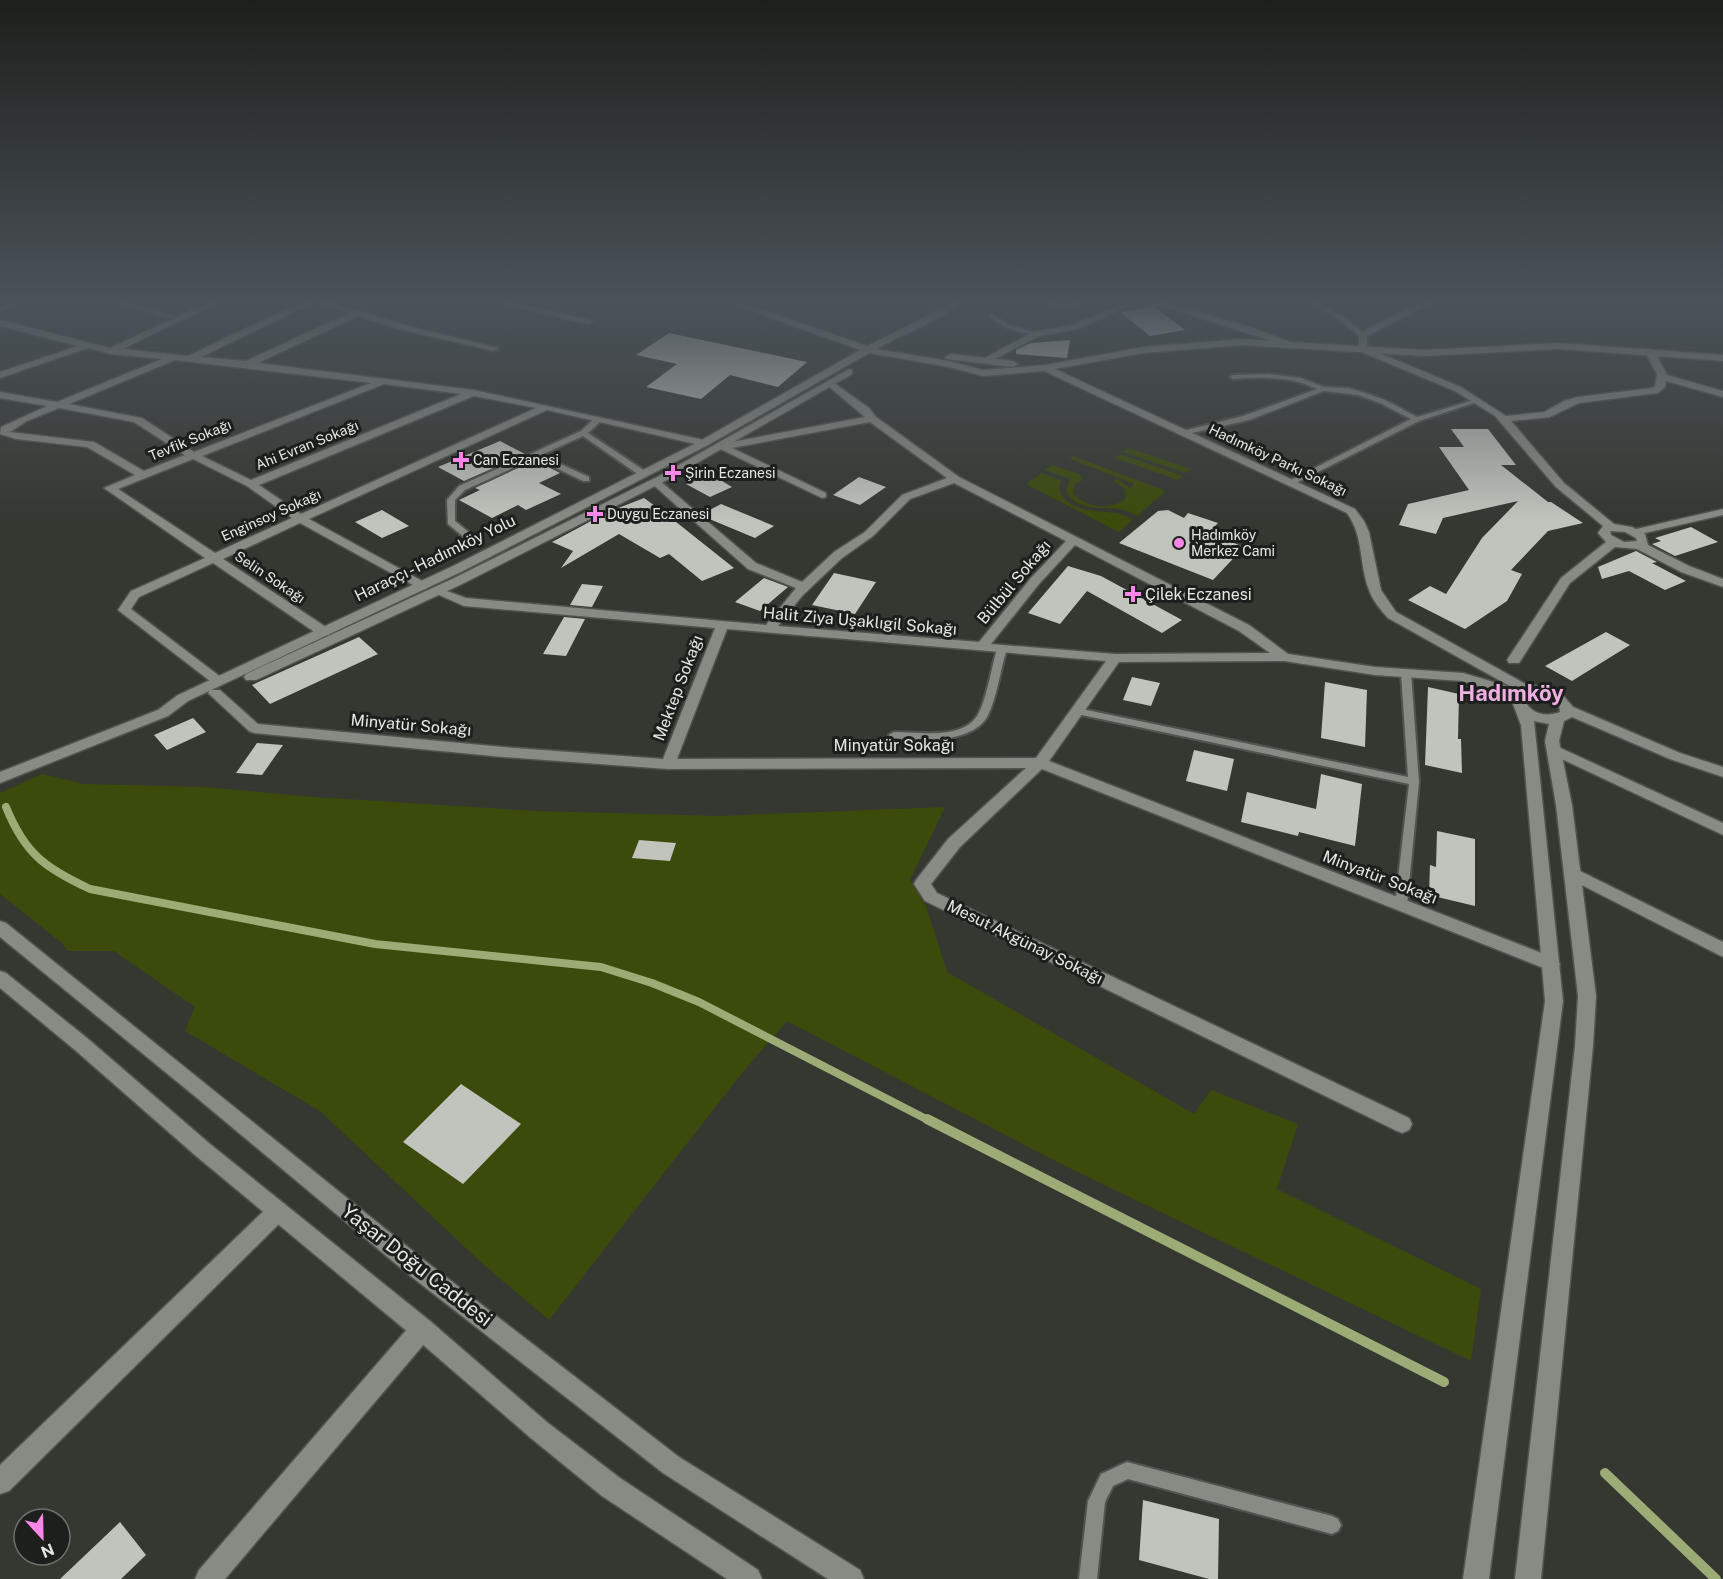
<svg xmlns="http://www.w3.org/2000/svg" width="1723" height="1579" font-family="'Public Sans',sans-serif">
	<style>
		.green { fill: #3b4b0c }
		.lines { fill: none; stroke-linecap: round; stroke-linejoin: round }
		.stream-far1 { stroke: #9bac76; stroke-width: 8 }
		.stream { stroke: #9bac76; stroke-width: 10 }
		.building { fill: #c1c4bc }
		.lane-casing { stroke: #51534e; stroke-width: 4 }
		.street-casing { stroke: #51534e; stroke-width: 3 }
		.secondary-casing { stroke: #51534e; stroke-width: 3 }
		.lane { fill: #888b83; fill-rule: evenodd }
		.street { fill: #888b83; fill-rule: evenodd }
		.secondary { fill: #888b83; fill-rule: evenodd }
		.poi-dot { fill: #fa87e7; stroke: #1d1f1c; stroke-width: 2 }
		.labels { text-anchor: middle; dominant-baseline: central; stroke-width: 6; stroke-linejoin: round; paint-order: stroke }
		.far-street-label { font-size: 14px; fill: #e6e8e3; stroke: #1d1f1c }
		.far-poi-label { font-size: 14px; fill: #e6e8e3; stroke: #1d1f1c; text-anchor: start }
		.street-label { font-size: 16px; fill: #e6e8e3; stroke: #1d1f1c }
		.poi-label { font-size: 16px; fill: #e6e8e3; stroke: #1d1f1c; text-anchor: start }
		.near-street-label { font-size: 20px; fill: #e6e8e3; stroke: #1d1f1c }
		.district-label { font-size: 22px; font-weight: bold; fill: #f1b0e4; stroke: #1d1f1c }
	</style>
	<rect width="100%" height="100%" fill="#353831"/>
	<g class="green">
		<path d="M 1129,448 L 1191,469 L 1186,473 L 1123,452 Z"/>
		<path d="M 1120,454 L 1183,476 L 1178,480 L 1115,458 Z"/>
		<path d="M 1073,456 L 1166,491 L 1137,516 C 1132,513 1125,510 1119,509 C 1100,507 1076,511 1066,491 L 1070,479 L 1045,470 L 1052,465 L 1079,474 L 1083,479 L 1074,485 L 1073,493 C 1084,508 1112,511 1126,498 L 1125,489 L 1114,481 L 1117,479 L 1130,488 L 1135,484 L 1070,459 Z"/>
		<path d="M 1042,473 L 1062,481 L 1059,486 C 1062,512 1095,510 1114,513 C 1120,513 1127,517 1133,519 L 1119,532 L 1026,484 Z"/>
		<path d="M 42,774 L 84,784 L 206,787 L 314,797 L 536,811 L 719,816 L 945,807 L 910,880 L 926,906 L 947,972 L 1194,1114 L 1211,1090 L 1298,1124 L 1277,1189 L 1481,1289 L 1471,1361 L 1065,1166 L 787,1021 L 742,1073 L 549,1320 L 483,1264 L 320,1111 L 185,1031 L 195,1007 L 114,951 L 68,951 L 62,943 L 0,894 L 0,793 Z"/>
	</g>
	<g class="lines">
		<path class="stream-far1" d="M 6,807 C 25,854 45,868 90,889 L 375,944 L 601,967 L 652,983 L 699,1002 L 930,1121"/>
		<g class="stream">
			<path d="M 927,1119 L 1444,1382"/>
			<path d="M 1605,1473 L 1716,1579"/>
		</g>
	</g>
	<g class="building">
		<path d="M 1153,306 L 1185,330 L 1150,336 L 1120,312 Z"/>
		<path d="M 669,333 L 807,362 L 778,387 L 730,375 L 701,399 L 646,387 L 677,364 L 636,355 Z"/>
		<path d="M 1070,340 L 1067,358 L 1016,354 L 1016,350 L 1031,343 Z"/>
		<path d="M 1451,429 L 1488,429 L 1516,465 L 1501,465 L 1548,502 L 1551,502 L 1583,523 L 1548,531 L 1511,570 L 1522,574 L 1507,601 L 1465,629 L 1408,600 L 1430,586 L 1446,594 L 1482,538 L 1518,501 L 1443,518 L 1436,534 L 1399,525 L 1408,504 L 1469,490 L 1439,447 L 1464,447 Z"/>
		<path d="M 500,441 L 525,454 L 464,481 L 438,467 Z"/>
		<path d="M 535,460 L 560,473 L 539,483 L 561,494 L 526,510 L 518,505 L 492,518 L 459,500 L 480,490 L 475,488 Z"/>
		<path d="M 709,473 L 732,487 L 710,497 L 686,484 Z"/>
		<path d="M 859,477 L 886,487 L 860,505 L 833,495 Z"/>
		<path d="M 644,498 L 666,514 L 734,568 L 702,581 L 669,554 L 660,558 L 619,534 L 561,568 L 573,551 L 552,542 L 608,512 Z"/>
		<path d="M 721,504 L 774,526 L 755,538 L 707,518 L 702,514 Z"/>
		<path d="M 382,510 L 409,526 L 382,538 L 355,522 Z"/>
		<path d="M 1168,510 L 1184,518 L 1188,513 L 1218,523 L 1213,528 L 1235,536 L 1229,541 L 1244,547 L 1213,580 L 1119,543 L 1158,511 Z"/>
		<path d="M 1691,527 L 1718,542 L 1675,556 L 1652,544 L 1661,541 L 1655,538 Z"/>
		<path d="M 1636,551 L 1657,562 L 1652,563 L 1686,581 L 1665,590 L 1629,571 L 1602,579 L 1598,567 Z"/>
		<path d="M 1068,566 L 1101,576 L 1182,620 L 1162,633 L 1087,591 L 1060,624 L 1028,613 Z"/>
		<path d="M 834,573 L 876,582 L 855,614 L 812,605 Z"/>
		<path d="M 764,578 L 788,587 L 760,611 L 735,602 Z"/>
		<path d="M 582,584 L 603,586 L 592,607 L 570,605 Z"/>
		<path d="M 564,617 L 585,619 L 566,656 L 543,654 Z"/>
		<path d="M 1606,632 L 1630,645 L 1572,681 L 1545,666 Z"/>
		<path d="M 359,637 L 378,654 L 270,704 L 252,685 Z"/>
		<path d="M 1132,677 L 1160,683 L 1151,706 L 1123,700 Z"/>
		<path d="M 1325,682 L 1367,690 L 1365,747 L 1321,738 Z"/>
		<path d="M 1428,687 L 1459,694 L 1458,739 L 1461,739 L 1462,773 L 1425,765 Z"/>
		<path d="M 193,718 L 206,732 L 167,750 L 154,735 Z"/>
		<path d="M 257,743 L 283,745 L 262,775 L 236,773 Z"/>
		<path d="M 1194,750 L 1234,759 L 1227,791 L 1186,781 Z"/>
		<path d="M 1321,774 L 1362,784 L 1355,846 L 1299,832 L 1298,836 L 1241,822 L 1247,792 L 1316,809 Z"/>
		<path d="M 1437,831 L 1475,839 L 1475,906 L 1429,895 L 1430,865 L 1436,867 Z"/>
		<path d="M 639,840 L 676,843 L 670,861 L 632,858 Z"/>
		<path d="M 461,1084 L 521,1124 L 463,1184 L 403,1142 Z"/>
		<path d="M 1143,1500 L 1219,1519 L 1218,1579 L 1209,1579 L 1139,1560 Z"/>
		<path d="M 120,1522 L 146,1555 L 121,1579 L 60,1579 Z"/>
	</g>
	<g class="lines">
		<defs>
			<g id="lane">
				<path d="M 18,300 L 26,300 L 0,312 L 0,308 Z"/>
				<path d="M 107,300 L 117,300 L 182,319 L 177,320 Z"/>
				<path d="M 1039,300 L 1049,300 L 1066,305 L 1077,301 L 1076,300 L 1082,300 L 1084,302 L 1066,309 Z"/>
				<path d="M 1302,300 C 1322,300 1351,321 1365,335 L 1360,336 L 1337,318 Z"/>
				<path d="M 992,314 L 1009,325 L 1039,334 L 1036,336 L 1005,327 L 990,317 L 989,316 Z"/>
				<path d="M 1268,374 L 1301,378 L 1324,387 L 1348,388 L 1362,392 L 1385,400 L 1417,417 L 1477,399 L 1480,401 L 1419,421 L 1292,485 L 1288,483 L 1289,481 L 1411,419 L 1380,403 L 1358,395 L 1324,391 L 1249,420 L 1183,435 L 1183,431 L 1243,416 L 1317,389 C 1290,376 1262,377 1233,379 L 1230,377 L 1233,375 Z"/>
				<path d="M 596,417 L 603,419 L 588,433 L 645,471 L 645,475 L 639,475 L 583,436 L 541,455 L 589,477 L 589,481 L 583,481 L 535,458 L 465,490 L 455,500 L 455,521 L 471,534 L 471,538 L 465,538 L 448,524 L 447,500 L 459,486 L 581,431 Z"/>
				<path d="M 1002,646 L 1007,649 C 1000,670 997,699 987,717 C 972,743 917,743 890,737 L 889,735 L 894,732 C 919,732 961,740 977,716 C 986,703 992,665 997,649 Z"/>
				<path d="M 1406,670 L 1411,673 L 1419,782 L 1407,905 L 1405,908 L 1397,908 L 1395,905 L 1409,784 L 1077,714 L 1072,711 L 1077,708 L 1408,777 L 1401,673 Z"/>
				<path d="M 1127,1462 L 1332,1516 L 1338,1519 L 1341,1525 L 1338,1531 L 1332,1534 L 1128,1479 L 1113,1486 L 1105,1502 L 1097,1579 L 1079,1579 L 1088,1501 L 1101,1474 Z"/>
			</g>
			<g id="street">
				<path d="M 213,300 L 224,300 L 122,349 L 188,356 L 305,300 L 324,300 L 408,326 L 499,348 L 494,351 L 403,330 L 358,316 L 258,363 L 474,390 L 704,440 L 709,443 L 704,446 L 547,410 L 309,519 L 426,583 L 428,586 L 426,589 L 422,590 L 300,523 L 223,559 L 329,629 L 330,632 L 329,635 L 319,635 L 213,563 L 139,597 L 131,609 L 226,681 L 219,685 L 214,684 L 118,610 L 131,591 L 205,558 L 104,488 L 135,475 L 87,447 L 16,439 L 0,434 L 1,427 L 47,406 L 0,398 L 0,392 L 57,402 L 162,359 L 110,354 L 88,348 L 0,378 L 0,372 L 78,346 L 0,326 L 0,320 L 110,348 ZM 314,302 L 350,313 L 246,361 L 201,357 ZM 175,360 L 371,383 L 194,452 L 142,418 L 69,404 ZM 384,384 L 461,394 L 251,480 L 202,456 ZM 474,396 L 536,408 L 301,514 L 259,485 ZM 59,408 L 134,422 L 185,455 L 144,471 L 94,442 L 10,432 L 27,421 ZM 193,459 L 247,486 L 292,518 L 215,553 L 118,489 Z"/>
				<path d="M 485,300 L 501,300 L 593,321 L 589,324 Z"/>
				<path d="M 1131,300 L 1142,300 L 1078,329 L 1039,336 L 989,362 L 981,360 L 1033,332 L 1073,325 Z"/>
				<path d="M 1144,300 L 1157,300 L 1256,329 L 1295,344 L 1287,346 Z"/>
				<path d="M 1427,300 L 1438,300 L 1367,336 L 1367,348 L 1461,387 L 1506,416 L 1544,412 L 1564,401 L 1578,397 L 1652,388 L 1655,386 L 1657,374 L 1645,352 L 1650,349 L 1655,352 L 1667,375 L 1723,391 L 1723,397 L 1666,381 L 1665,387 L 1658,393 L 1579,403 L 1550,417 L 1511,421 L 1564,483 L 1614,524 L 1632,527 L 1645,534 L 1648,545 L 1689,566 L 1723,579 L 1723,587 L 1681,572 L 1637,549 L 1615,547 L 1570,583 L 1519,663 L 1509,663 L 1507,660 L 1561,578 L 1606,542 L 1598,533 L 1603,526 L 1556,487 L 1495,416 L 1455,391 L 1359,351 L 1359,333 ZM 1610,531 L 1625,532 L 1636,538 L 1637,541 L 1624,542 L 1611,535 Z"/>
				<path d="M 830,380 L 869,408 L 876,417 L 959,477 L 1249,625 L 1288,654 L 1375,667 L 1463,673 L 1524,691 L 1526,694 L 1524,697 L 1519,698 L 1462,681 L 1375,675 L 1284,661 L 1119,662 L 1049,761 L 1557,959 L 1560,964 L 1557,969 L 1551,971 L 1042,769 L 960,847 L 931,884 L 937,893 L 1409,1118 L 1412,1124 L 1409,1130 L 1402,1133 L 1395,1130 L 925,901 L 914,884 L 916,880 L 948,839 L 1026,768 L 668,769 L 503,757 L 254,733 L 249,731 L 208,693 L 210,690 L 220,690 L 258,724 L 503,747 L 663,759 L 715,628 L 464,606 L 430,591 L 436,587 L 466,598 L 766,625 L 796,588 L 748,569 L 650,482 L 655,479 L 659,480 L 756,563 L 802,582 L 834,552 L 865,532 L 902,495 L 947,478 L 870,422 L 732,448 L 826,493 L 826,497 L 822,498 L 716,447 L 721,444 L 865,417 L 827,385 L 827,381 ZM 954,483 L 1066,541 L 1031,578 L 979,642 L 778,626 L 802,596 L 842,558 L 873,536 L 910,499 ZM 1075,545 L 1239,631 L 1270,653 L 1115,654 L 991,644 L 1039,584 ZM 727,629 L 1106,661 L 1036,758 L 677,759 Z"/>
				<path d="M 1554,745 L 1723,823 L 1723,835 L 1549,753 L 1547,750 Z"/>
				<path d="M 1572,867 L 1723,942 L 1723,957 L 1566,877 L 1564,873 L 1566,869 Z"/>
				<path d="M 278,1201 L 285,1204 L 288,1211 L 285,1218 L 9,1491 L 0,1494 L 0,1465 L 271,1204 Z"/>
				<path d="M 422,1318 L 430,1321 L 433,1329 L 430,1337 L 225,1579 L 195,1579 L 199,1570 L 414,1321 Z"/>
			</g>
			<g id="secondary">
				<path d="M 722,300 L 734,300 L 867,346 L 916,322 L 953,300 L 963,300 C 938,323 904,333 876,349 L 949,361 L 983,370 L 1046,365 L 1143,347 L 1243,339 L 1424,350 L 1559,343 L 1723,355 L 1723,361 L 1559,349 L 1424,356 L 1243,345 L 1143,353 L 1055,369 L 1355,509 L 1364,521 L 1369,532 L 1381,590 L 1396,612 L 1529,686 L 1533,685 L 1561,693 L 1573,707 L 1680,753 L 1723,767 L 1723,777 L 1670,759 L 1572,717 L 1564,721 L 1559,741 L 1572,805 L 1596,996 L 1593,1046 L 1541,1579 L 1515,1579 L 1575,1046 L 1578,996 L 1556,805 L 1545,741 L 1549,724 L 1534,721 L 1563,1001 L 1489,1579 L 1463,1579 L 1545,1001 L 1521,725 L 1510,696 L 1515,689 L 1388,618 C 1380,609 1373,601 1369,590 C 1359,565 1364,536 1347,513 L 1044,371 L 983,376 L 949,367 L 869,353 L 708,445 L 461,572 L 188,701 L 168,716 L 0,783 L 0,772 L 158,710 L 178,695 L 453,566 L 700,441 L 860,350 ZM 1533,693 L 1551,699 L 1559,706 L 1560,712 C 1546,718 1526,713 1524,696 Z"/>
				<path d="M 950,354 L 1013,361 L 1018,364 L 1013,367 L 947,359 L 945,357 Z"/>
				<path d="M 849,369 L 852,370 L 852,374 L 669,479 L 460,585 L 256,680 L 246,680 L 244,677 L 246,674 L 452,579 L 661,475 Z"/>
				<path d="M 1723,509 L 1723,515 L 1636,535 L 1630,532 L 1632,530 Z"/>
				<path d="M 0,921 L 6,923 L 424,1260 L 679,1457 L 860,1570 L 864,1579 L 828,1579 L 663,1473 L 408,1274 L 191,1093 L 0,937 Z"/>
				<path d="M 0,971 L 6,973 L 87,1038 L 210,1144 L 430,1321 L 548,1423 L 620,1478 L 758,1570 L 762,1579 L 727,1579 L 602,1496 L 532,1439 L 414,1337 L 196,1156 L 75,1050 L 0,988 Z"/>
			</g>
		</defs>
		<use href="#lane" class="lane-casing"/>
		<use href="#street" class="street-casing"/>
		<use href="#secondary" class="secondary-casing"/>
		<use href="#lane" class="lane"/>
		<use href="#street" class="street"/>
		<use href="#secondary" class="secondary"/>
	</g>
	<linearGradient id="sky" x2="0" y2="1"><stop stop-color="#1d1f1b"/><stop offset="0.58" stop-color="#4b535a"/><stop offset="1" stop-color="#4b535a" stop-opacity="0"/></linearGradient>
	<rect width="1723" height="521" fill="url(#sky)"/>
	<g class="poi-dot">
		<path d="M458 451h6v6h6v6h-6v6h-6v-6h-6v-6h6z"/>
		<path d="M670 464h6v6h6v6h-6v6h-6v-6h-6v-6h6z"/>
		<path d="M592 505h6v6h6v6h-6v6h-6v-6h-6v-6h6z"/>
		<circle cx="1179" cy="543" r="6"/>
		<path d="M1130 585h6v6h6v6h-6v6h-6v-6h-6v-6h6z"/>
	</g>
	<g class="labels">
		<g class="far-street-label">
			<text transform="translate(190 440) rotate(-22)">Tevfik Sokağı</text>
			<text transform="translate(307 445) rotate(-22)">Ahi Evran Sokağı</text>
			<text transform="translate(1278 460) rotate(25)">Hadımköy Parkı Sokağı</text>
			<text transform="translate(271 515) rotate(-24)">Enginsoy Sokağı</text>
			<text transform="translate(270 577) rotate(34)">Selin Sokağı</text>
		</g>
		<g class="far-poi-label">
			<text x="473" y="460">Can Eczanesi</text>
			<text x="685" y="473">Şirin Eczanesi</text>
			<text x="607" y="514">Duygu Eczanesi</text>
			<text x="1191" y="535">Hadımköy<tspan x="1191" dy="16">Merkez Cami</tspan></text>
		</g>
		<g class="street-label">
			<text transform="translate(435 558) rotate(-26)">Haraççı - Hadımköy Yolu</text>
			<text transform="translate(1014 582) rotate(-50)">Bülbül Sokağı</text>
			<text transform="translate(860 621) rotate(5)">Halit Ziya Uşaklıgil Sokağı</text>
			<text transform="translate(678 688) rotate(-69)">Mektep Sokağı</text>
			<text transform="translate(411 725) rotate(5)">Minyatür Sokağı</text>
			<text x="894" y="745">Minyatür Sokağı</text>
			<text transform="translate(1380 877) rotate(21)">Minyatür Sokağı</text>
			<text transform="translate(1025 942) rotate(26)">Mesut Akgünay Sokağı</text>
		</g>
		<g class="poi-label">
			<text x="1145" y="594">Çilek Eczanesi</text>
		</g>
		<g class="near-street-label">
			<text transform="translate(417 1265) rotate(38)">Yaşar Doğu Caddesi</text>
		</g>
		<g class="district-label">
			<text x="1511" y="693">Hadımköy</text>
		</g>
	</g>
	<g transform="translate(42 1537) rotate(158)"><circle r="28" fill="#1d1f1c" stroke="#6d6f6c" stroke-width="1.5"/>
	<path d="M0-4.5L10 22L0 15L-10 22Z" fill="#fa87e7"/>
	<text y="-9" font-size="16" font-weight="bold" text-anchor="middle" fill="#e6e8e3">N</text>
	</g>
</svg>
